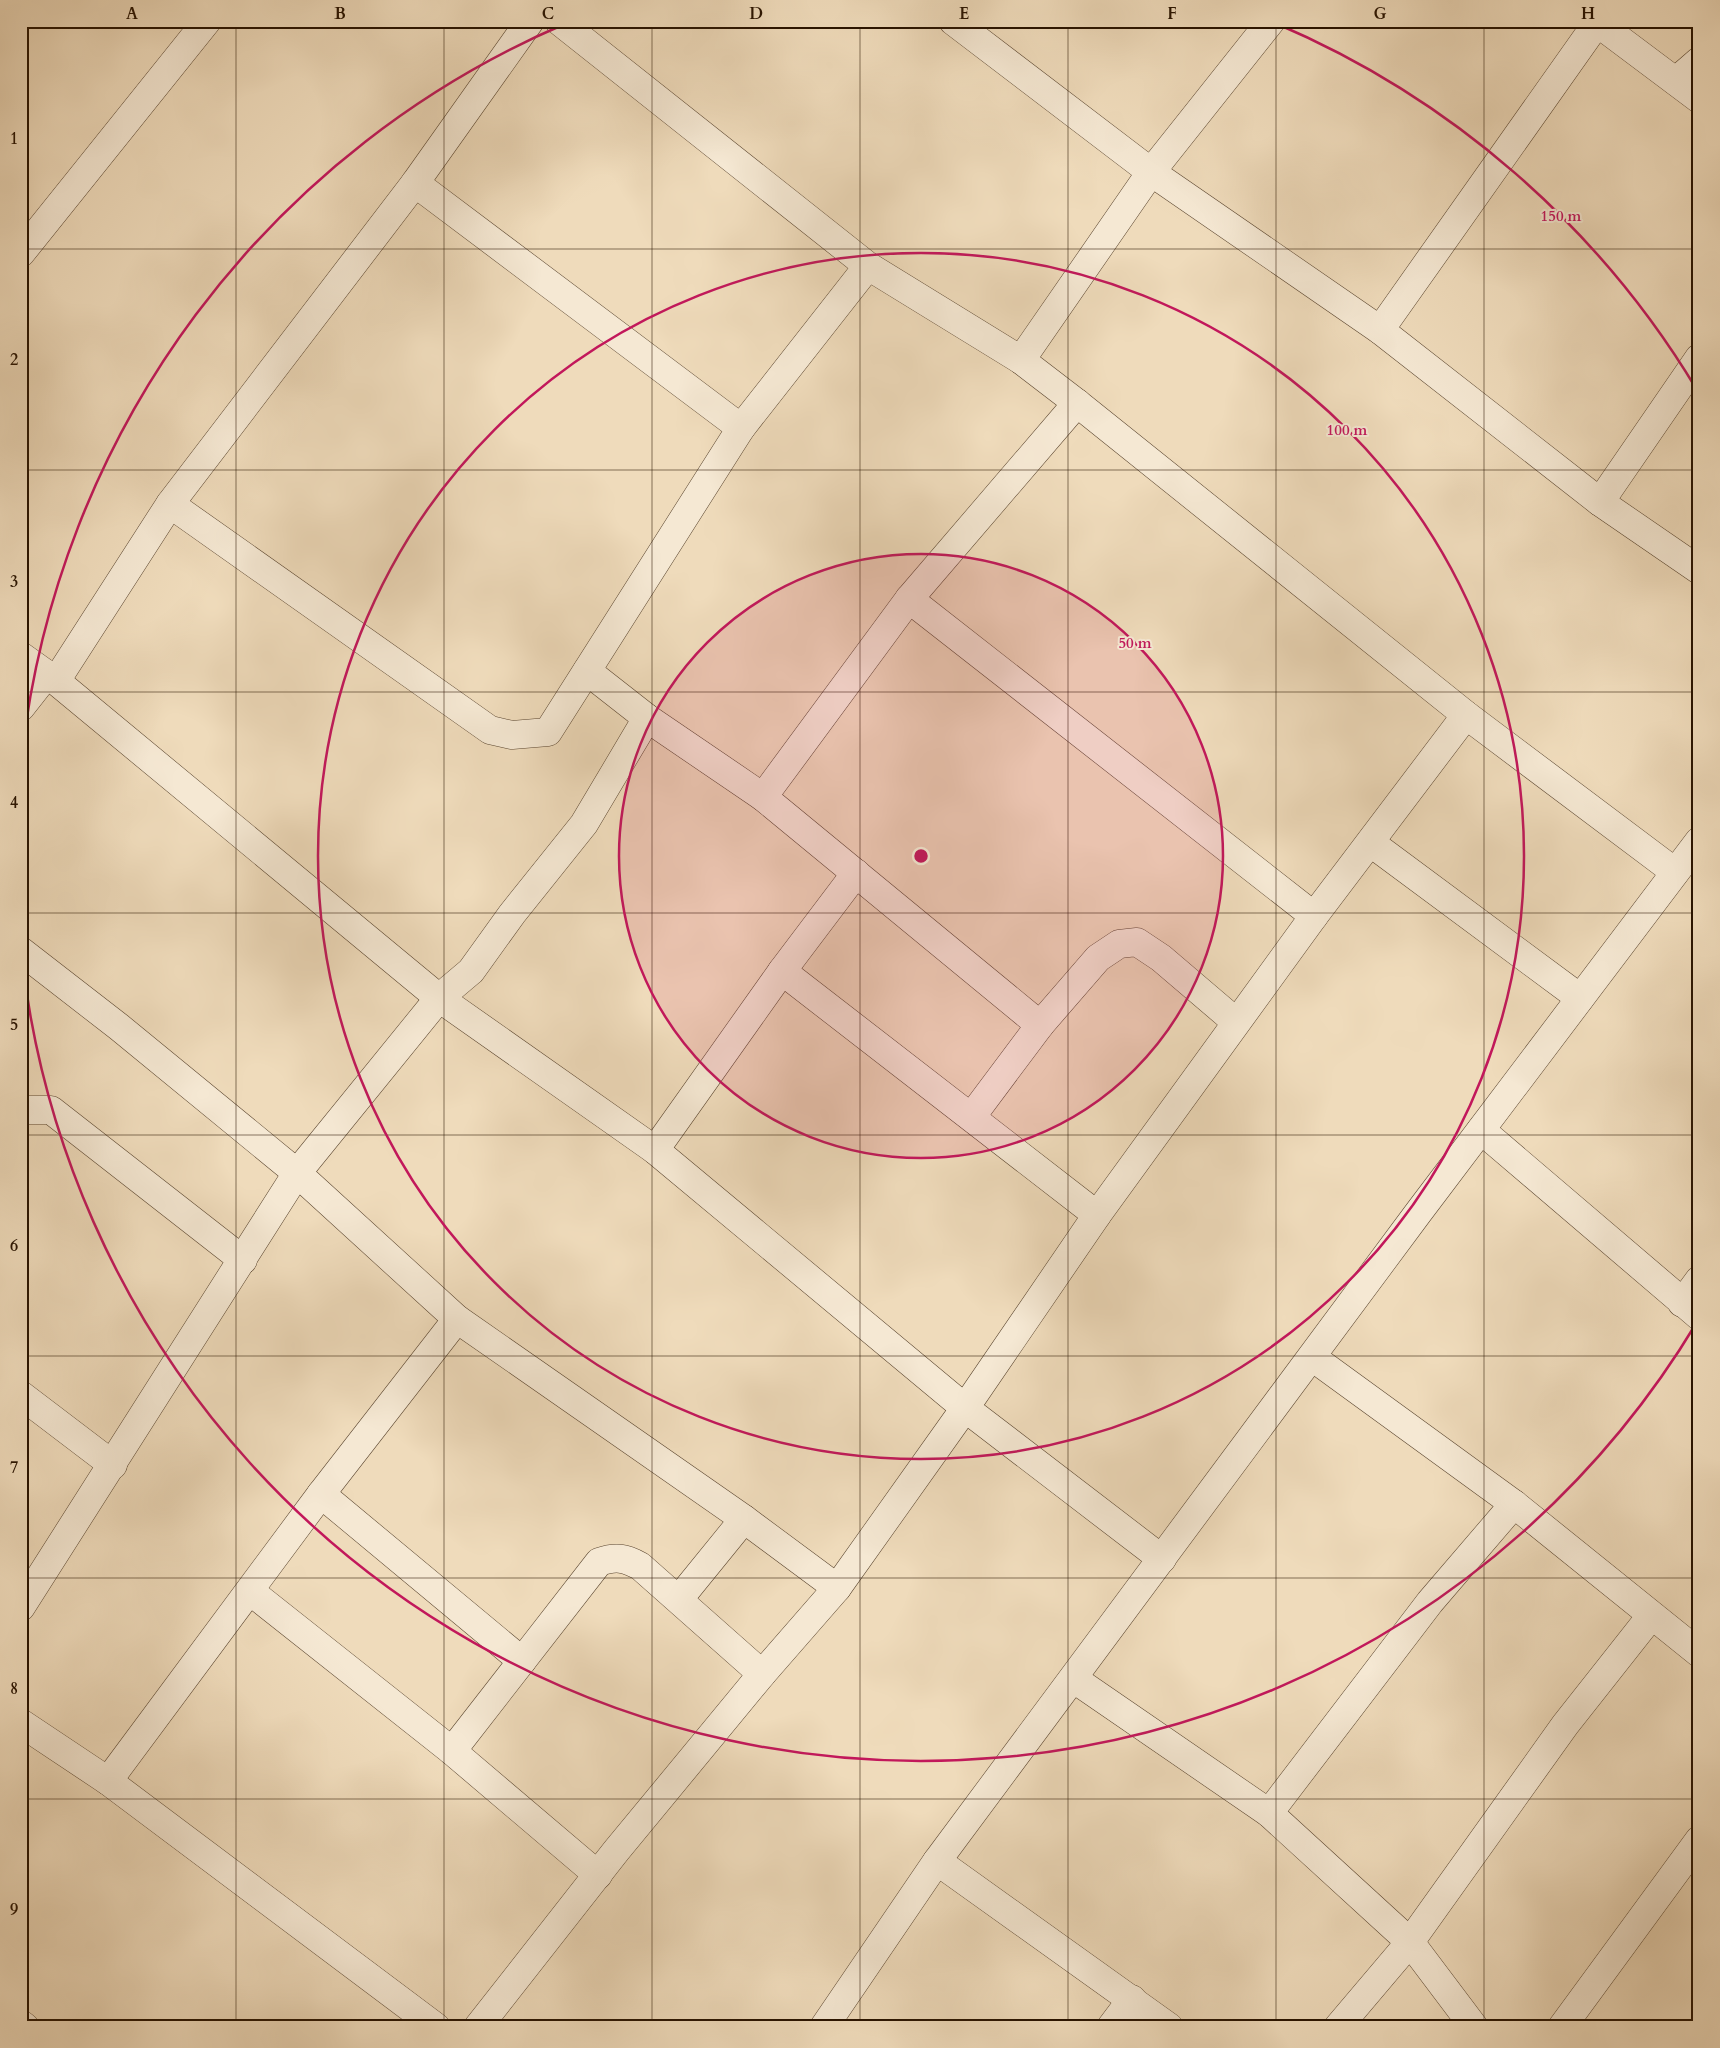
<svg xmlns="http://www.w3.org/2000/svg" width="1720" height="2048" font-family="Cardo,serif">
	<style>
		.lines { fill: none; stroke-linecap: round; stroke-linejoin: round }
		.minor-casing { stroke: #5a452f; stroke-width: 29 }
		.minor { stroke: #f5e8d3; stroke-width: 28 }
		.grid { fill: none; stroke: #281300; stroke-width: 1; stroke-opacity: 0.55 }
		.ring { fill: none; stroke: #c2185b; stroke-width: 2.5 }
		.centre { fill: #c2185b; stroke: #f5e8d3; stroke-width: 2.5 }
		.ring-label { font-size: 15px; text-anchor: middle; font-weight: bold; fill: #c2185b; stroke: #f5e8d3; stroke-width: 4; stroke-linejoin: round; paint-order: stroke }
		.neatline { fill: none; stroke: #281300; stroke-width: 2 }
		.grid-label { font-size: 16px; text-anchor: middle; font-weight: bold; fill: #281300 }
	</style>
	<rect width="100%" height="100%" fill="#efdbbb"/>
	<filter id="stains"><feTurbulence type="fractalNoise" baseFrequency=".004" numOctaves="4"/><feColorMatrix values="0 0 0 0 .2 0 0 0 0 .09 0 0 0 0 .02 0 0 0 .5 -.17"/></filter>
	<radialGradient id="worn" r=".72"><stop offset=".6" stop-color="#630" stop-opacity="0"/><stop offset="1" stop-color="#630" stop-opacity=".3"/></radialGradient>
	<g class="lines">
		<defs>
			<g id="minor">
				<path d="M 559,21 L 868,266 L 1021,360 L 1077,403 L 1466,715 L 1675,872"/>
				<path d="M 953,21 L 1151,172 L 1380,330 L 1600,502 L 1699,570"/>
				<path d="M 1595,21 L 1699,99"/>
				<path d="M 1676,81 L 1699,61"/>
				<path d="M 415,183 L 741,428"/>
				<path d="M 21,253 L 207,21"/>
				<path d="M 1380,330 L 1597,23"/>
				<path d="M 1021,360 L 1151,172 L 1271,21"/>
				<path d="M 1600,502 L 1699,358"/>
				<path d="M 170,504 L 490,730 L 512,735 L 548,732 L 741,428 L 868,266"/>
				<path d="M 909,599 L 1314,916"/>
				<path d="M 21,656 L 56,681 L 439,998 L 655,1150 L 965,1408 L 1162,1559"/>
				<path d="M 587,671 L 647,718 L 763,797 L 1040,1025 L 972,1116"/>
				<path d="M 56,681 L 170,504 L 415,183 L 530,21"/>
				<path d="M 21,707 L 47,674"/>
				<path d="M 763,797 L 909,599 L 1077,403"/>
				<path d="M 1371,843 L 1580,998"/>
				<path d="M 21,951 L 119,1027 L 297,1173 L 457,1319 L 744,1519 L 837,1588"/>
				<path d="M 782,971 L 856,873"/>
				<path d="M 1040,1025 L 1098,958 L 1119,944 L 1137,942 L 1161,958 L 1236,1022"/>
				<path d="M 21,1110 L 51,1110 L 243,1260"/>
				<path d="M 1481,1130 L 1699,1316"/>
				<path d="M 655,1150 L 782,971 L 1097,1215 L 1314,916 L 1466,715"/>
				<path d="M 1682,1303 L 1699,1280"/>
				<path d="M 1312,1357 L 1514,1504 L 1699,1653"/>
				<path d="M 21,1395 L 113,1465"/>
				<path d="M 321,1494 L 522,1661"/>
				<path d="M 250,1591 L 452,1751 L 598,1875"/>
				<path d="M 679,1599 L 744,1519"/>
				<path d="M 21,1607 L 297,1173 L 439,998 L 471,971 L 512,914 L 584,824 L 647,718"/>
				<path d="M 1074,1679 L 1269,1813 L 1410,1942 L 1474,2027"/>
				<path d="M 21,1723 L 108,1781 L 436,2027"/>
				<path d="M 452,1751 L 599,1562 C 616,1556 625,1558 640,1566 L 762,1674"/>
				<path d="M 108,1781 L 321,1494 L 457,1319"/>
				<path d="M 1269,1813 L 1430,1602 L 1514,1504"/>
				<path d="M 937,1861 L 1169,2027"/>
				<path d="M 21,2024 L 25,2027"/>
				<path d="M 478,2027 L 616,1851 L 762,1674 L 837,1588 L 965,1408 L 1097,1215"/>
				<path d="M 824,2027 L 937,1861 L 1418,1213 L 1699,841"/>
				<path d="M 1111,2027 L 1132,1999"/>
				<path d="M 1338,2027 L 1410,1942 L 1565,1725 L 1651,1616"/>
				<path d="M 1562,2027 L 1699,1840"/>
			</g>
		</defs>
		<use href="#minor" class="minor-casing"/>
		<use href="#minor" class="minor"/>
	</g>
	<path class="grid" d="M 236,21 L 236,2027M 444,21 L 444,2027M 652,21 L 652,2027M 860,21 L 860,2027M 1068,21 L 1068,2027M 1276,21 L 1276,2027M 1484,21 L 1484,2027M 21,249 L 1699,249M 21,470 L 1699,470M 21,692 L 1699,692M 21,913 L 1699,913M 21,1135 L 1699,1135M 21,1356 L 1699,1356M 21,1578 L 1699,1578M 21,1799 L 1699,1799"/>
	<circle cx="921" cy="856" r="302" fill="#c2185b" fill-opacity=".12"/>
	<g class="ring">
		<circle cx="921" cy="856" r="302"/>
		<circle cx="921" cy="856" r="603"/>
		<path d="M1697 1322A905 905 0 0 1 22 958M22 754A905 905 0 0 1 567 23M1275 23A905 905 0 0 1 1697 390"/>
	</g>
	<circle cx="921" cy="856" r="8" class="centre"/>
	<g class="ring-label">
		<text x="1561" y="221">150 m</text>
		<text x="1347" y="435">100 m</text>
		<text x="1135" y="648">50 m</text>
	</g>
	<rect width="1720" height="2048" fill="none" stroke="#efdbbb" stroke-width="55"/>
	<rect x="28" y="28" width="1664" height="1992" class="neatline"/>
	<g class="grid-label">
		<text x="132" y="19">A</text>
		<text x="340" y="19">B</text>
		<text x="548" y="19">C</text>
		<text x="756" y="19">D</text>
		<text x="964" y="19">E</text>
		<text x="1172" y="19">F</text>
		<text x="1380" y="19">G</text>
		<text x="1588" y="19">H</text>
		<text x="14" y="144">1</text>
		<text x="14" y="365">2</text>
		<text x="14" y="587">3</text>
		<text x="14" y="808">4</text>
		<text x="14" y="1030">5</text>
		<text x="14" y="1251">6</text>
		<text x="14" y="1473">7</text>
		<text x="14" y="1694">8</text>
		<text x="14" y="1915">9</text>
	</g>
	<rect width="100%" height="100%" filter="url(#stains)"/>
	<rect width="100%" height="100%" fill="url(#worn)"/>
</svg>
